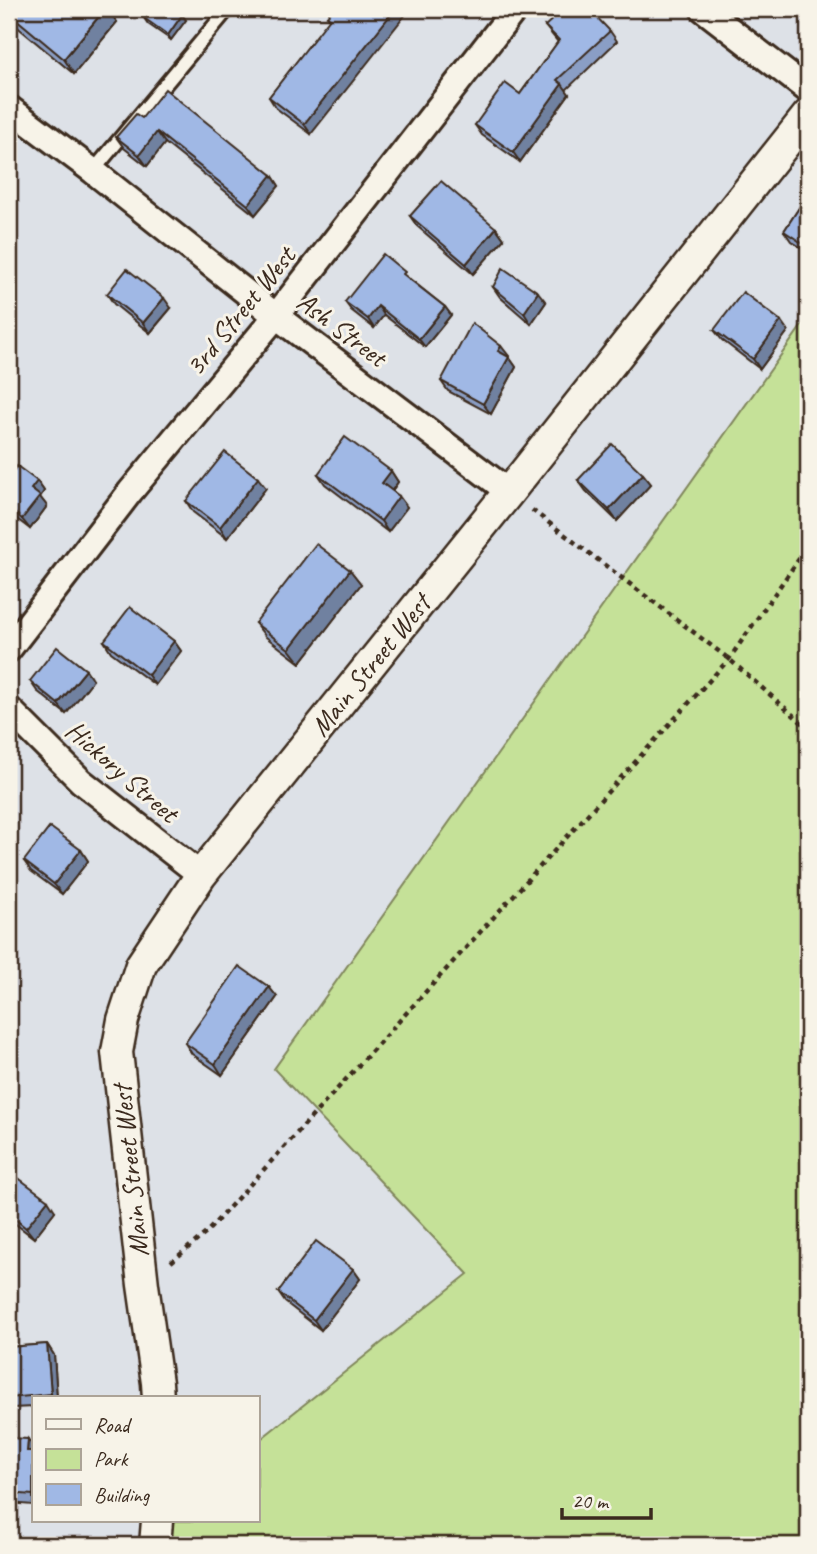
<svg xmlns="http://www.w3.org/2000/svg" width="817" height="1554" font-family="Caveat,sans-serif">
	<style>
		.green { fill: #c5e198; stroke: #80865b; stroke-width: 2 }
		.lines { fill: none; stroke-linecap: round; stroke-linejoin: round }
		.service-casing { stroke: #3b2a1e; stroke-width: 18 }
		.minor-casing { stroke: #3b2a1e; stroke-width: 30 }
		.tertiary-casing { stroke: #3b2a1e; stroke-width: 35 }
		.path { stroke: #3b2a1e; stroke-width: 4.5; stroke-dasharray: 5 5; stroke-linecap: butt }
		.service { stroke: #f7f3e8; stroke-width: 12 }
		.minor { stroke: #f7f3e8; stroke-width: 24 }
		.tertiary { stroke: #f7f3e8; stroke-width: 30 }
		.wall { fill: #8a9ec5; stroke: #3b2a1e; stroke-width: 2 }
		.shaded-wall { fill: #7081a0; stroke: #3b2a1e; stroke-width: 2 }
		.building { fill: #a0b8e5; stroke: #3b2a1e; stroke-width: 2 }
		.labels { text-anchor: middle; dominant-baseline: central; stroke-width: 6; stroke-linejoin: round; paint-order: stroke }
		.street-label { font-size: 28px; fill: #3b2a1e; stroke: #f7f3e8 }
	</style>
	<rect width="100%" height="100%" fill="#dde1e7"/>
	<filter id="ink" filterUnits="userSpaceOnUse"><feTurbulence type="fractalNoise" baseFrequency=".0143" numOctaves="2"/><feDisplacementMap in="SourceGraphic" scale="14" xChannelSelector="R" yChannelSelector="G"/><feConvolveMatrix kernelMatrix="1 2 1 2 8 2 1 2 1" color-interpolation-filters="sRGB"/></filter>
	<g filter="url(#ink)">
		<path class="green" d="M 808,317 L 808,1545 L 155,1545 L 158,1521 L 257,1521 L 257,1442 L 468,1274 L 274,1069 Z"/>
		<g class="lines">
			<defs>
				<path id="service" d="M 93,171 L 228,9"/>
				<g id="minor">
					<path d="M 703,9 L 808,90"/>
					<path d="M 9,108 L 93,171 L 276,316 L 509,492"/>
					<path d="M 9,649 L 130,492 L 276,316 L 515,9"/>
					<path d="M 9,709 L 81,781 L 201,875"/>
				</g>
				<g id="tertiary">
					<path d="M 158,1398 L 157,1383 L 143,1285 L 117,1052 L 123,1020 L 141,965 L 201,875 L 509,492 L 808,115"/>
					<path d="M 155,1545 L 157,1521"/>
				</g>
			</defs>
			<use href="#service" class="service-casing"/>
			<use href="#minor" class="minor-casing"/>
			<use href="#tertiary" class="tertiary-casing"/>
			<g class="path">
				<path d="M 532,510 L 729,659 L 808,728"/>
				<path d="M 171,1262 L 205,1234 L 729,659 L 808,546"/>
			</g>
			<use href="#service" class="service"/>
			<use href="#minor" class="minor"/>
			<use href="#tertiary" class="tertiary"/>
		</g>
		<g class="wall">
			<path d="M 9,9 L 107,9 L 117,22 L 74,74 L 9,20 Z"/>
			<path d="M 333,9 L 311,134 L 276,108 L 269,97 L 330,19 L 327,16 Z"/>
			<path d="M 772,9 L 788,9 L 782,17 Z"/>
			<path d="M 182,15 L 186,20 L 171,40 L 148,24 L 144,18 Z"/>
			<path d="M 545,26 L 610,31 L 617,41 L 566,90 L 569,94 L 520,162 L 482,135 L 475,125 L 520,94 L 558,42 Z"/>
			<path d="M 142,118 L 272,175 L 279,186 L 255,215 L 165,143 L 147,166 L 124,148 L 116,137 Z"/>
			<path d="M 808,194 L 808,252 L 791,241 L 784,231 Z"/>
			<path d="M 410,216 L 496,228 L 504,239 L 473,274 L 417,226 Z"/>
			<path d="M 410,279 L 445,307 L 451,315 L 425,347 L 384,315 L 374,328 L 351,310 L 345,302 Z"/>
			<path d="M 493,287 L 546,302 L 531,324 L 500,297 Z"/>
			<path d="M 107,294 L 171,308 L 150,333 L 114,304 Z"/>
			<path d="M 714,330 L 788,331 L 760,369 L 722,340 Z"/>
			<path d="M 501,346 L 516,367 L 491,414 L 448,391 L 441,381 Z"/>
			<path d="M 391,471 L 398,482 L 392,491 L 407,507 L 388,532 L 325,484 L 318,474 Z"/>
			<path d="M 643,474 L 651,484 L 617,521 L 586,491 L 578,480 Z"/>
			<path d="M 9,478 L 37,481 L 44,491 L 40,497 L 47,506 L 30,529 L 9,513 Z"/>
			<path d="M 266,488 L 227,538 L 193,512 L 186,501 Z"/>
			<path d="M 350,570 L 361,584 L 300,663 L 266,637 L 255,623 Z"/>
			<path d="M 104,641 L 174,641 L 181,651 L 155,685 L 111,652 Z"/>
			<path d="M 86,670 L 93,680 L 66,714 L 37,691 L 30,681 Z"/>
			<path d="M 81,850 L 88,861 L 62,894 L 31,871 L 24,861 Z"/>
			<path d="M 269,987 L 277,997 L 222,1075 L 192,1054 L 185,1043 Z"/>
			<path d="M 9,1171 L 55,1211 L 34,1238 L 9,1219 Z"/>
			<path d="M 353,1269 L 360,1279 L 321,1330 L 285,1302 L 278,1292 Z"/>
			<path d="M 47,1344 L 54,1355 L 57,1398 L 33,1398 L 33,1407 L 12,1408 L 9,1404 L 9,1347 Z"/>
			<path d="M 9,1438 L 33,1446 L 33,1505 L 9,1503 Z"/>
		</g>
		<g class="shaded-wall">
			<path d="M 105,9 L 107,9 L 117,22 L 74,74 L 64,59 Z"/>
			<path d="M 395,9 L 410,9 L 311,134 L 304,124 Z"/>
			<path d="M 777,9 L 788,9 L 782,17 Z"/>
			<path d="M 182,15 L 186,20 L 171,40 L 168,35 Z"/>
			<path d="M 562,84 L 569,94 L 520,162 L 513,152 Z"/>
			<path d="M 157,132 L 165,143 L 147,166 L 139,155 Z"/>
			<path d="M 272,175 L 279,186 L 255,215 L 248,205 Z"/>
			<path d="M 496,228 L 504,239 L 473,274 L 466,264 Z"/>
			<path d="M 538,292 L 546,302 L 531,324 L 524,313 Z"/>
			<path d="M 164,298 L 171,308 L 150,333 L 143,323 Z"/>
			<path d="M 378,306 L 384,315 L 374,328 L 368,319 Z"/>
			<path d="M 445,307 L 451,315 L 425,347 L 419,339 Z"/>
			<path d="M 781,321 L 788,331 L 760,369 L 753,359 Z"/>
			<path d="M 501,346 L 509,356 L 505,362 L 498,351 Z"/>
			<path d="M 509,357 L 516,367 L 491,414 L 483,404 Z"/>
			<path d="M 391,471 L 398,482 L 389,494 L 382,483 Z"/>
			<path d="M 643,474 L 651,484 L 617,521 L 609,510 Z"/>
			<path d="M 258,478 L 266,488 L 227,538 L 220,527 Z"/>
			<path d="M 37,481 L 44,491 L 40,497 L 47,506 L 30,529 L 22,519 L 31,489 Z"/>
			<path d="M 399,496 L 407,507 L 388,532 L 381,521 Z"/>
			<path d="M 350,570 L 361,584 L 300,663 L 289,649 Z"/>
			<path d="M 174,641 L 181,651 L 155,685 L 148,675 Z"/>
			<path d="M 86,670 L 93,680 L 66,714 L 58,704 Z"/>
			<path d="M 81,850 L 88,861 L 62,894 L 54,884 Z"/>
			<path d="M 269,987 L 277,997 L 222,1075 L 215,1064 Z"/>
			<path d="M 48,1200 L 55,1211 L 34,1238 L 26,1228 Z"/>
			<path d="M 353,1269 L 360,1279 L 321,1330 L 314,1320 Z"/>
			<path d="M 47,1344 L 54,1355 L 57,1398 L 53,1398 L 51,1394 Z"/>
			<path d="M 28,1439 L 33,1446 L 33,1459 L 27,1451 Z"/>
		</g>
		<g class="building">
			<path d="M 9,9 L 105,9 L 64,59 L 9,13 Z"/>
			<path d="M 151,9 L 174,9 L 182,15 L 168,35 L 144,18 Z"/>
			<path d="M 333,9 L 395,9 L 304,124 L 269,97 L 330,18 L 327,16 Z"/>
			<path d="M 564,9 L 589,9 L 610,31 L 557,80 L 562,84 L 513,152 L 475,125 L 505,83 L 520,94 L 559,40 L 545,26 Z"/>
			<path d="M 165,89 L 272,175 L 248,205 L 157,132 L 139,155 L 116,137 L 136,114 L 142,118 Z"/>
			<path d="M 441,181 L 496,228 L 466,264 L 410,216 Z"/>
			<path d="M 808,194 L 808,247 L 784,231 Z"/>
			<path d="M 383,254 L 405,272 L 403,274 L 445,307 L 419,339 L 378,306 L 368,319 L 345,302 Z"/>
			<path d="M 503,268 L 538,292 L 524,313 L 493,287 Z"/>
			<path d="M 127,269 L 164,298 L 143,323 L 107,294 Z"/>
			<path d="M 743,292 L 781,321 L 753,359 L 714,330 Z"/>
			<path d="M 472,323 L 501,346 L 498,351 L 509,357 L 483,404 L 441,381 Z"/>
			<path d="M 345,437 L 391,471 L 382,483 L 399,496 L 381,521 L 318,474 Z"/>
			<path d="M 612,444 L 643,474 L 609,510 L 578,480 Z"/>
			<path d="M 225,452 L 258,478 L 220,527 L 186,501 Z"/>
			<path d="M 17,466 L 37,481 L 31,489 L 40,496 L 22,519 L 9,508 L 9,478 Z"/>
			<path d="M 316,544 L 350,570 L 289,649 L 255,623 Z"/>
			<path d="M 130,607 L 174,641 L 148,675 L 104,641 Z"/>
			<path d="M 57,647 L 86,670 L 58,704 L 30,681 Z"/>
			<path d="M 50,827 L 81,850 L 54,884 L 24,861 Z"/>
			<path d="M 239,966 L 269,987 L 215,1064 L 185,1043 Z"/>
			<path d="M 9,1171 L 48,1200 L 26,1228 L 9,1214 Z"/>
			<path d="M 316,1241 L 353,1269 L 314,1320 L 278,1292 Z"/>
			<path d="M 47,1344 L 51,1394 L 9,1398 L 9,1347 Z"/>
			<path d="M 9,1438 L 28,1439 L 27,1451 L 33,1451 L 33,1495 L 9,1493 Z"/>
		</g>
	</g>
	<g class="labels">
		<g class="street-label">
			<text transform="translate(240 311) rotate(-51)">3rd Street West</text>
			<text transform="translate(342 329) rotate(37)">Ash Street</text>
			<text transform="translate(370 665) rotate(-51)">Main Street West</text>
			<text transform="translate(122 771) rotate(41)">Hickory Street</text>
			<text transform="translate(130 1171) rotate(-96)">Main Street West</text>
		</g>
	</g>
	<rect width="817" height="1554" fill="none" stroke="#f7f3e8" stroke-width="35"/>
	<rect x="18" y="18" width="782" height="1519" fill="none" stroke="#3b2a1e" stroke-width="2.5" filter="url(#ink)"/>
	<rect x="32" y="1396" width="228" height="126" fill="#f7f3e8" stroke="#aca397" stroke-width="2"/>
	<rect x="46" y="1419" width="35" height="10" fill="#f7f3e8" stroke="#aca397" stroke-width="2"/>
	<text x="94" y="1432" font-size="21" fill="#3b2a1e">Road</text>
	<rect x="46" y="1449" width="35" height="21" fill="#c5e198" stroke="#aca397" stroke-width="2"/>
	<text x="94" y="1466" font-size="21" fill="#3b2a1e">Park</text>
	<rect x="46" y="1484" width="35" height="21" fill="#a0b8e5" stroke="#aca397" stroke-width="2"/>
	<text x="94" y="1502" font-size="21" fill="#3b2a1e">Building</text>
	<path d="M562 1508v10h89v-10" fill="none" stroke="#3b2a1e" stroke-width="3.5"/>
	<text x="572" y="1508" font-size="21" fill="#3b2a1e" stroke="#f7f3e8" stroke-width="5" paint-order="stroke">20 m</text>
</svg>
